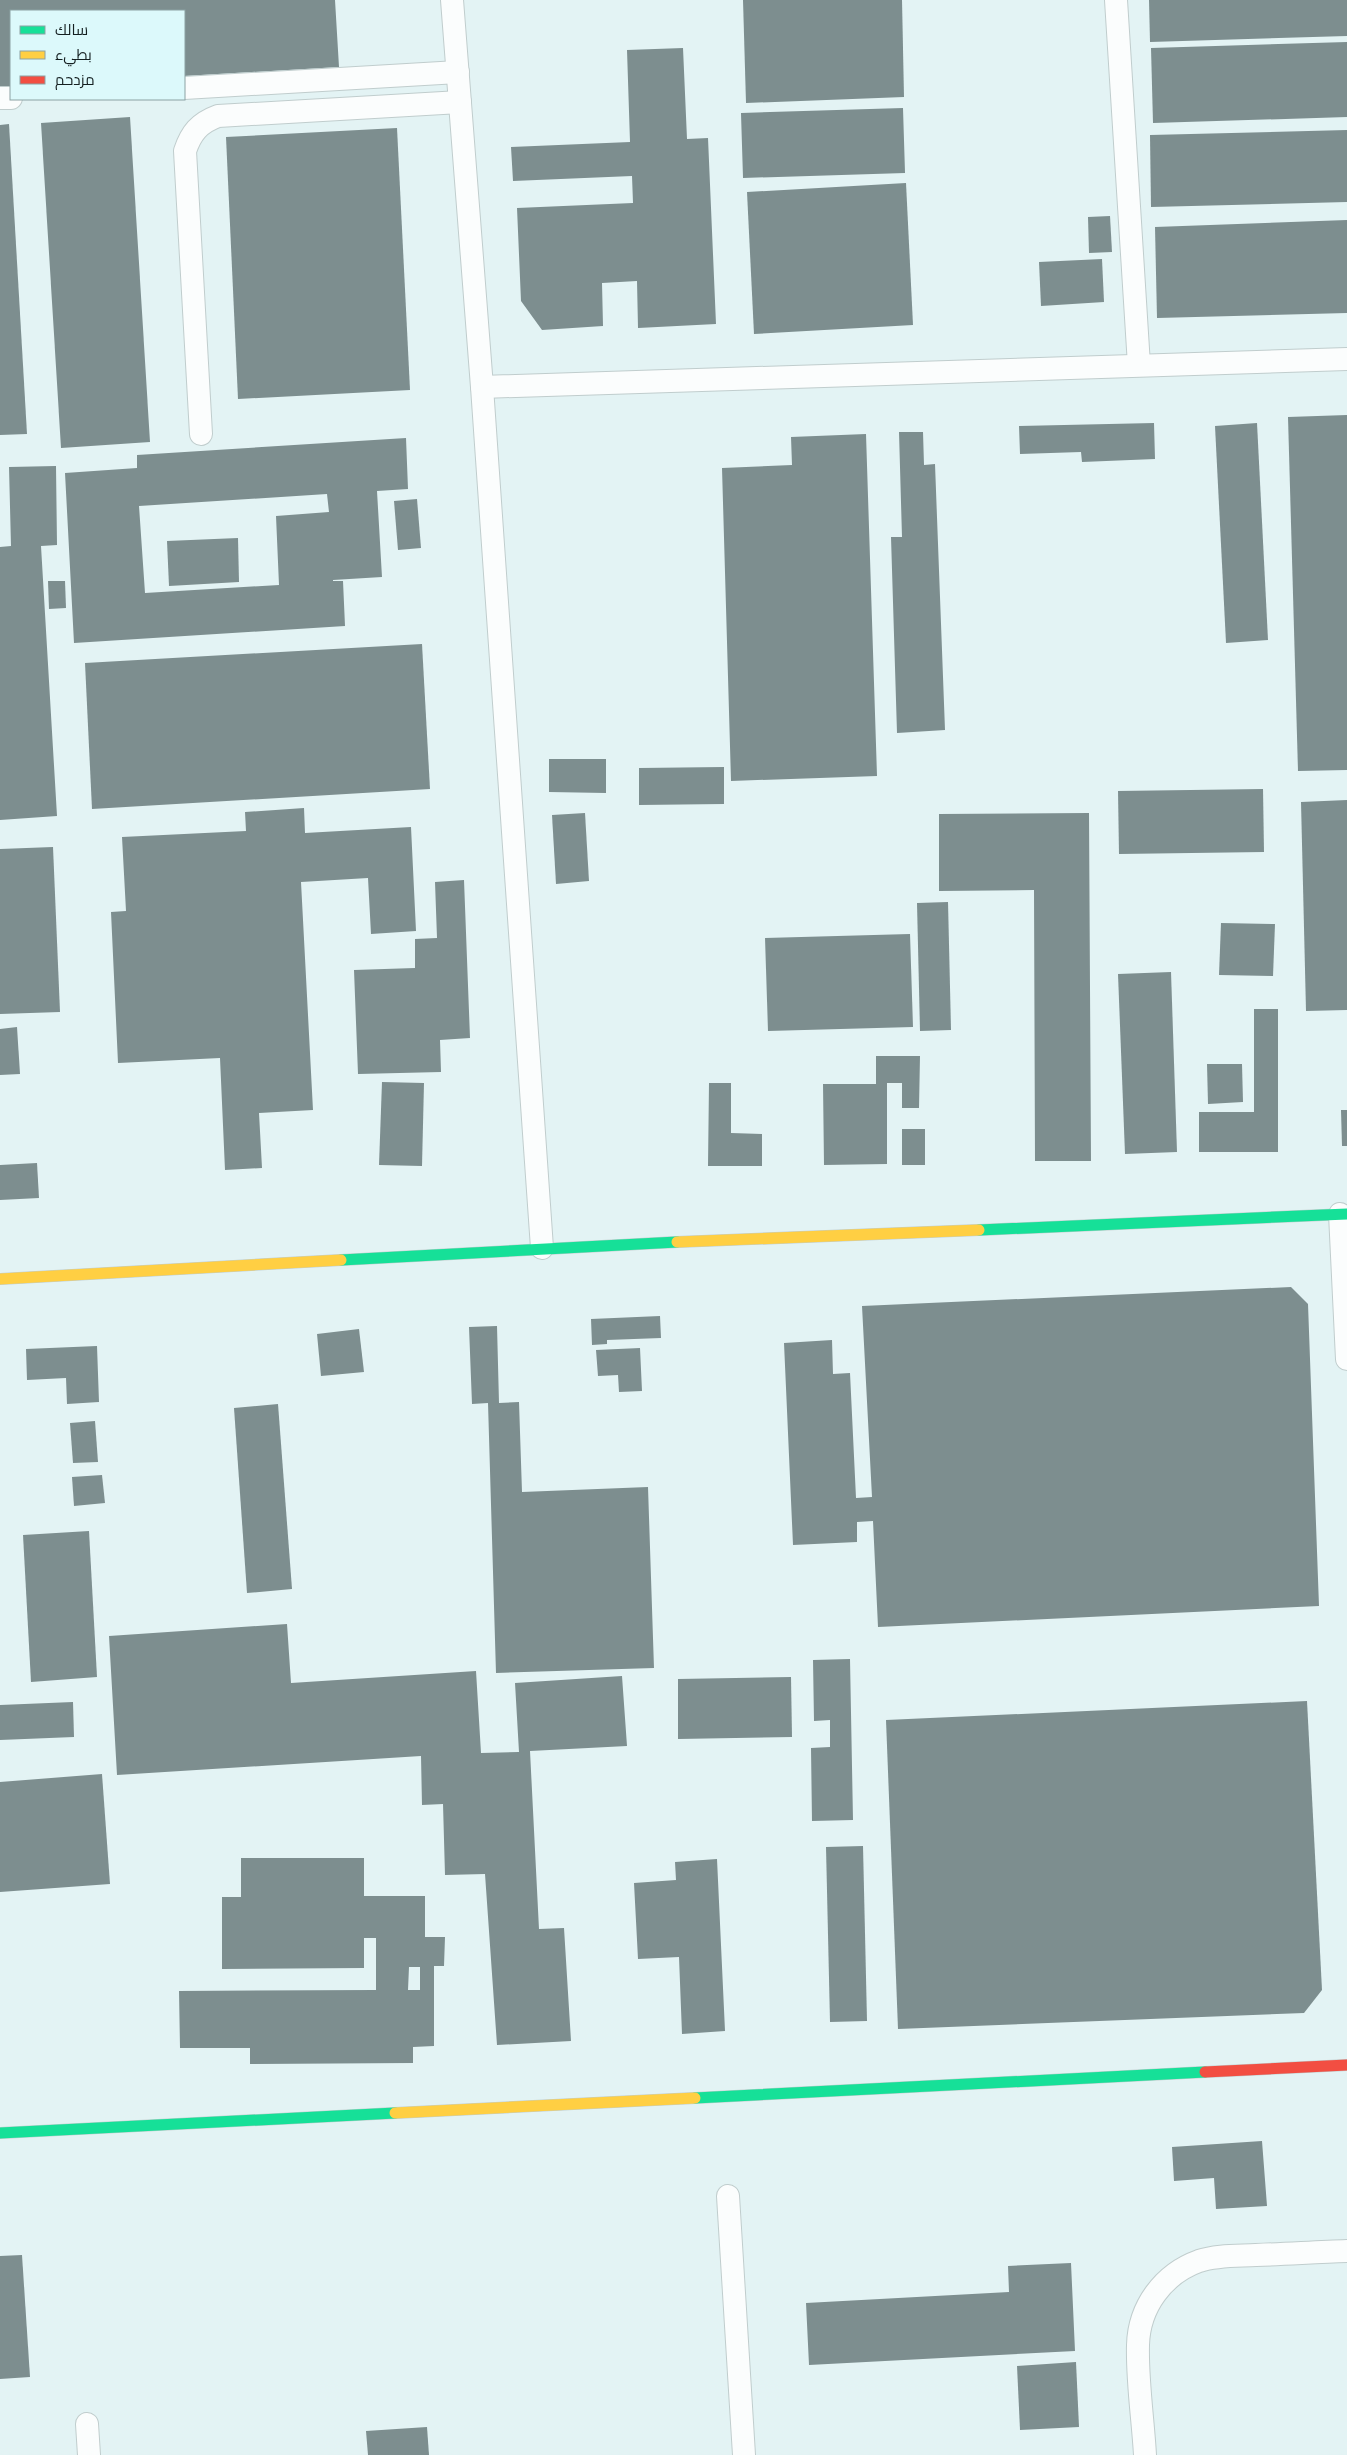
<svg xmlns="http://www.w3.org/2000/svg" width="1347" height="2455" font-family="'Fira Sans',Cairo,sans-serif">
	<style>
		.building { fill: #7d8e8f; fill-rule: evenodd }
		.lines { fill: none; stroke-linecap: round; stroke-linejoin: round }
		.lane-casing { stroke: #c0cdcd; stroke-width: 24 }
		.fast-casing { stroke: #c0cdcd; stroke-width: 12 }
		.slow-casing { stroke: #c0cdcd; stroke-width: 12 }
		.jam-casing { stroke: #c0cdcd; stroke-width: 12 }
		.lane { stroke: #fbfdfd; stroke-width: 22 }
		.fast { stroke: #16e098; stroke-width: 11 }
		.slow { stroke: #ffcf43; stroke-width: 11 }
		.jam { stroke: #f24e42; stroke-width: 11 }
	</style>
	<rect width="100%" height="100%" fill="#e3f3f4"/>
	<g class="building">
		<path d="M 0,0 L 335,0 L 339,67 L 184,76 L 184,11 L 11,11 L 11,86 L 0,87 Z"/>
		<path d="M 743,0 L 902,0 L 904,97 L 746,103 Z"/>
		<path d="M 1149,0 L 1347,0 L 1347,36 L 1150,42 Z"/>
		<path d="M 1347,42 L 1347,117 L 1153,123 L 1151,48 Z"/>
		<path d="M 683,48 L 687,139 L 708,138 L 716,324 L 638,328 L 637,281 L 602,283 L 603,326 L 542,330 L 521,301 L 517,208 L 633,203 L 632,176 L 513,181 L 511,147 L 630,142 L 627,50 Z"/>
		<path d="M 903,108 L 905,173 L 743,178 L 741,113 Z"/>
		<path d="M 130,117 L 150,442 L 61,448 L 41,123 Z"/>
		<path d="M 9,124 L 27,434 L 0,435 L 0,125 Z"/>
		<path d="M 397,128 L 410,390 L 238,399 L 226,137 Z"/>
		<path d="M 1347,130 L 1347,202 L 1151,207 L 1150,135 Z"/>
		<path d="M 906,183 L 913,325 L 754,334 L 747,192 Z"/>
		<path d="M 1110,216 L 1112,252 L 1089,253 L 1088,217 Z"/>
		<path d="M 1347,220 L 1347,313 L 1157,318 L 1155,227 Z"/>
		<path d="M 1102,259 L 1104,302 L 1041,306 L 1039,262 Z"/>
		<path d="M 1347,415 L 1347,770 L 1298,771 L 1288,417 Z"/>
		<path d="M 1154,423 L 1155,459 L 1082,462 L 1081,452 L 1020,454 L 1019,426 Z"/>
		<path d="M 1257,423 L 1268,640 L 1226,643 L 1215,426 Z"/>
		<path d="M 899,432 L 923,432 L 924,465 L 935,464 L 945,730 L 897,733 L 891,537 L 902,537 Z"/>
		<path d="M 866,434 L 877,776 L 731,781 L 722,468 L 792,465 L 791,437 Z"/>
		<path d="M 406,438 L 408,489 L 377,491 L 382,577 L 333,580 L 333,581 L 343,581 L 345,626 L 74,643 L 65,473 L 137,468 L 137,455 ZM 327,494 L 329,512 L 276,516 L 279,585 L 145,593 L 139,506 Z"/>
		<path d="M 56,466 L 57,545 L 41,546 L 57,816 L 0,820 L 0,547 L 11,546 L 9,467 Z"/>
		<path d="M 417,499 L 421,548 L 398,550 L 394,501 Z"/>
		<path d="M 238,538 L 239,582 L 169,586 L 167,541 Z"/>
		<path d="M 48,581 L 65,581 L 66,608 L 49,609 Z"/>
		<path d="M 422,644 L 430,789 L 92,809 L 85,663 Z"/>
		<path d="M 549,759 L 606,759 L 606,793 L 549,792 Z"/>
		<path d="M 724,767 L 724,804 L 639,805 L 639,768 Z"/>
		<path d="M 1263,789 L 1264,852 L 1119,854 L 1118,791 Z"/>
		<path d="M 1347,800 L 1347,1010 L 1306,1011 L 1301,802 Z"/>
		<path d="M 304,808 L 305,833 L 411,827 L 416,931 L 371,934 L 368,878 L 301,882 L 313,1110 L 259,1113 L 262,1168 L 225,1170 L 220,1058 L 118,1063 L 111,912 L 126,911 L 122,837 L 246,831 L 245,812 Z"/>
		<path d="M 585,813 L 589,881 L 556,884 L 552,815 Z"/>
		<path d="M 1089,813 L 1091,1161 L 1035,1161 L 1034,890 L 939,891 L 939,814 Z"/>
		<path d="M 53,847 L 60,1012 L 0,1014 L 0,849 Z"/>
		<path d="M 464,880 L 470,1038 L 440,1040 L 441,1072 L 358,1074 L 354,970 L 415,968 L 415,939 L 437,938 L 435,882 Z"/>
		<path d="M 948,902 L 951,1030 L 920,1031 L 917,903 Z"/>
		<path d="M 1221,923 L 1275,924 L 1273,976 L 1219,975 Z"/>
		<path d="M 910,934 L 913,1027 L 768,1031 L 765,938 Z"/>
		<path d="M 1171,972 L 1177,1152 L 1125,1154 L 1118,974 Z"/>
		<path d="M 1254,1009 L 1278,1009 L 1278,1152 L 1199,1152 L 1199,1112 L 1254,1112 Z"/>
		<path d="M 17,1027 L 20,1074 L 0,1075 L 0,1029 Z"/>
		<path d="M 876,1056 L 920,1056 L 919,1108 L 902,1108 L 902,1083 L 887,1083 L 887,1164 L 824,1165 L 823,1084 L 876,1084 Z"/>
		<path d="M 1207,1064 L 1242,1064 L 1243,1102 L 1208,1104 Z"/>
		<path d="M 382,1082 L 424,1083 L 422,1166 L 379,1165 Z"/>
		<path d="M 709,1083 L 731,1083 L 731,1133 L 762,1134 L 762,1166 L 708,1166 Z"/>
		<path d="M 1341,1110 L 1347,1110 L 1347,1146 L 1342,1146 Z"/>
		<rect x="902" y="1129" width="23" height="36"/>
		<path d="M 37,1163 L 39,1198 L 0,1200 L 0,1165 Z"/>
		<path d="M 1291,1287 L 1308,1304 L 1319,1606 L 878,1627 L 873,1521 L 857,1522 L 857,1542 L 793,1545 L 784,1343 L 832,1340 L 833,1374 L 850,1373 L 856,1498 L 872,1497 L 862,1306 Z"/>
		<path d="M 660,1316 L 661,1338 L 607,1340 L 607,1344 L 592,1345 L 591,1319 Z"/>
		<path d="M 497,1326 L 499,1403 L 519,1402 L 522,1492 L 648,1487 L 654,1668 L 496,1673 L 488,1403 L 472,1404 L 469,1327 Z"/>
		<path d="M 359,1329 L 364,1372 L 321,1376 L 317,1334 Z"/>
		<path d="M 97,1346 L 99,1402 L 67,1404 L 66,1378 L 27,1380 L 26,1349 Z"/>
		<path d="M 640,1348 L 642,1391 L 619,1392 L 618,1375 L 598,1376 L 596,1350 Z"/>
		<path d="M 278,1404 L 292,1589 L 247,1593 L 234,1408 Z"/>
		<path d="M 95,1421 L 98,1462 L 73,1463 L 70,1423 Z"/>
		<path d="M 102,1475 L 105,1503 L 74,1506 L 72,1477 Z"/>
		<path d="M 89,1531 L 97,1677 L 31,1682 L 23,1535 Z"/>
		<path d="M 287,1624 L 291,1683 L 476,1671 L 481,1753 L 519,1752 L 515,1683 L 622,1676 L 627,1746 L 530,1751 L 539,1929 L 564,1928 L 571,2041 L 497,2045 L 485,1874 L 445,1875 L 443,1804 L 422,1805 L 421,1756 L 117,1775 L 109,1636 Z"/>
		<path d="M 850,1659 L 853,1820 L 812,1821 L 811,1748 L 830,1747 L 830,1720 L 814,1721 L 813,1660 Z"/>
		<path d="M 791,1677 L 792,1737 L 678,1739 L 678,1679 Z"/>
		<path d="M 1307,1701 L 1322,1990 L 1304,2013 L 898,2029 L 886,1720 Z"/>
		<path d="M 73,1702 L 74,1737 L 0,1740 L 0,1705 Z"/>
		<path d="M 102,1774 L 110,1884 L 0,1892 L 0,1782 Z"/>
		<path d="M 863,1846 L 867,2021 L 830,2022 L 826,1847 Z"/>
		<path d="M 241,1858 L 364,1858 L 364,1896 L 425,1896 L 425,1937 L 445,1937 L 444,1966 L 434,1966 L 434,2046 L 413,2047 L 413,2063 L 250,2064 L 250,2048 L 180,2048 L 179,1991 L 376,1990 L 376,1938 L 364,1938 L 364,1968 L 222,1969 L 222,1897 L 241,1897 ZM 409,1967 L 420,1967 L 420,1990 L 408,1990 Z"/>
		<path d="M 717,1859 L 725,2031 L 682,2034 L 679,1957 L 638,1959 L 634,1883 L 676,1880 L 675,1862 Z"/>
		<path d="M 1262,2141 L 1267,2206 L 1216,2209 L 1214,2178 L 1174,2181 L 1172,2147 Z"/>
		<path d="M 22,2255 L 30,2377 L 0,2379 L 0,2256 Z"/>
		<path d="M 1071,2263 L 1075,2351 L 809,2365 L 806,2303 L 1009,2292 L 1008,2266 Z"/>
		<path d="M 1076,2362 L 1079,2427 L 1020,2430 L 1017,2366 Z"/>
		<path d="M 427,2427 L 429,2455 L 368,2455 L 366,2431 Z"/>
	</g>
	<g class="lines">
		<defs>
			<g id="lane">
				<path d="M 452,0 L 482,387 L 542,1248"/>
				<path d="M 1116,0 L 1139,365"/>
				<path d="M 184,88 L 458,72"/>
				<path d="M 0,98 L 11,98"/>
				<path d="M 482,387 L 1347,359"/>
				<path d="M 201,434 L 185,151 C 191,133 199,123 218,116 L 460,102"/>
				<path d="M 1340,1214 L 1347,1359"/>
				<path d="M 728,2196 L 744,2455"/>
				<path d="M 87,2424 L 89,2455"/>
				<path d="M 1145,2455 C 1143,2419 1137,2381 1138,2345 C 1139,2307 1163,2274 1199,2261 C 1217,2255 1237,2256 1256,2255 C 1286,2254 1317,2252 1347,2251"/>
			</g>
			<g id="fast">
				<path d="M 979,1230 L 1347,1214"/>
				<path d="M 341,1260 L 677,1242"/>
				<path d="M 695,2098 L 1205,2072"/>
				<path d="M 0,2133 L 395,2113"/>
			</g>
			<g id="slow">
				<path d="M 677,1242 L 979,1230"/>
				<path d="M 0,1279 L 341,1260"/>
				<path d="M 395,2113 L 695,2098"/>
			</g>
			<path id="jam" d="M 1205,2072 L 1347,2065"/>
		</defs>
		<use href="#lane" class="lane-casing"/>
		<use href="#fast" class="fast-casing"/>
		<use href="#slow" class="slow-casing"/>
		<use href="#jam" class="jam-casing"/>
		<use href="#lane" class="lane"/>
		<use href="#fast" class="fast"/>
		<use href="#slow" class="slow"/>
		<use href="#jam" class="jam"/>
	</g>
	<rect x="10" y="10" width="175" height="90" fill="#dcf9fb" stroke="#8ca2a3"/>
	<rect x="20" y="26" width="25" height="8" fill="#16e098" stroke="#8ca2a3"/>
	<text x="55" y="35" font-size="15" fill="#141f20">سالك</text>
	<rect x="20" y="51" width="25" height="8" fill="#ffcf43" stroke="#8ca2a3"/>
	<text x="55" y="60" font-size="15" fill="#141f20">بطيء</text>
	<rect x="20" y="76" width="25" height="8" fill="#f24e42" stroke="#8ca2a3"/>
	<text x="55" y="85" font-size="15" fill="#141f20">مزدحم</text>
</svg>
